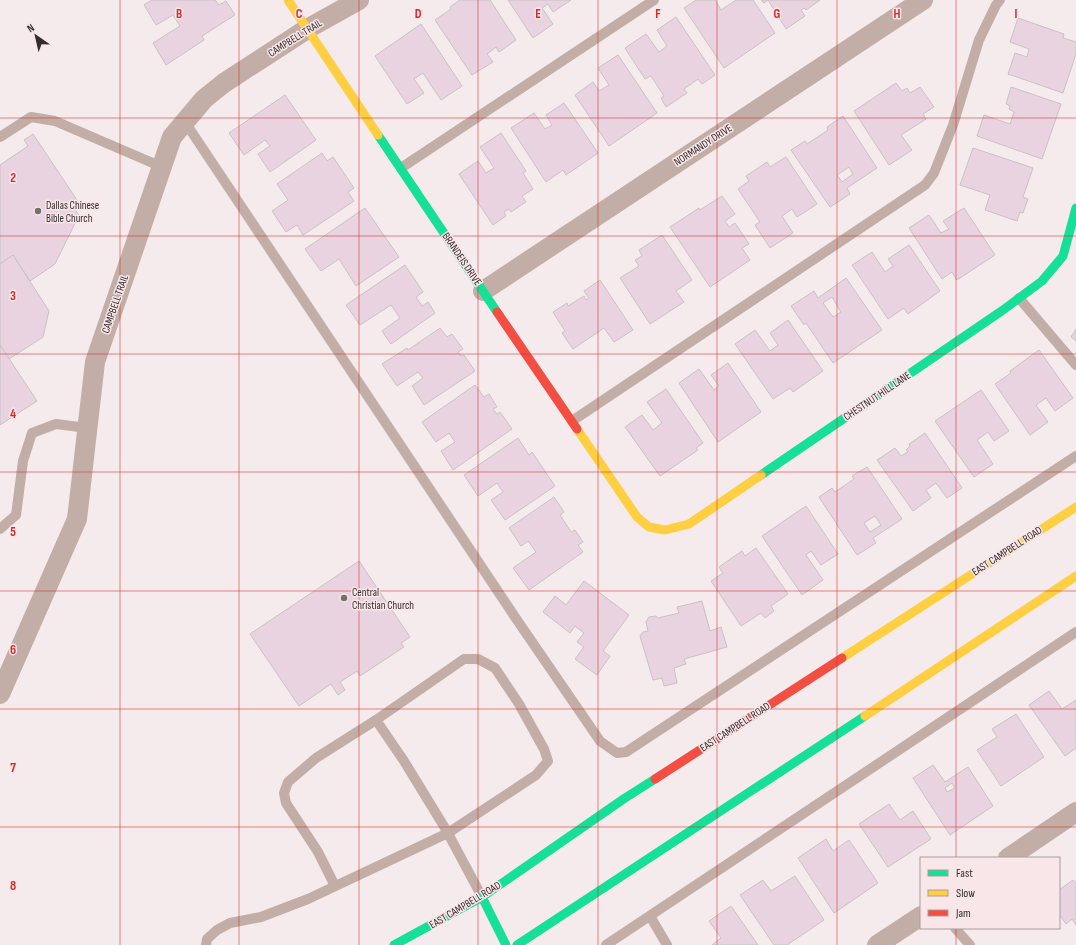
<svg xmlns="http://www.w3.org/2000/svg" width="1076" height="945" font-family="'Sofia Sans Condensed',sans-serif">
	<style>
		.building { fill: #e9d3e1; stroke: #c9c2c4; fill-rule: evenodd }
		.lines { fill: none; stroke-linecap: round; stroke-linejoin: round }
		.lane { stroke: #c3aea7; stroke-width: 10 }
		.street { stroke: #c3aea7; stroke-width: 20 }
		.fast { stroke: #16e098; stroke-width: 9 }
		.slow { stroke: #ffcf43; stroke-width: 9 }
		.jam { stroke: #f24e42; stroke-width: 9 }
		.grid { fill: none; stroke: #d62828; stroke-width: 1; stroke-opacity: 0.55 }
		.poi-dot { fill: #776e70; stroke: #f9e6e8; stroke-width: 1.5 }
		.labels { text-anchor: middle; dominant-baseline: central; stroke-width: 3; stroke-linejoin: round; paint-order: stroke }
		.street-label { font-size: 11px; fill: #332c2d; stroke: #f9e6e8 }
		.poi-label { font-size: 11px; fill: #332c2d; stroke: #f9e6e8; text-anchor: start }
		.grid-label { font-size: 13px; text-anchor: middle; font-weight: bold; fill: #d62828; stroke: #f9e6e8; stroke-width: 3; stroke-linejoin: round; paint-order: stroke }
	</style>
	<rect width="100%" height="100%" fill="#f5eaec"/>
	<g class="building">
		<path d="M 152,0 L 215,0 L 219,5 L 226,1 L 235,15 L 202,36 L 204,40 L 166,65 L 153,43 L 180,26 L 173,15 L 156,25 L 144,5 Z"/>
		<path d="M 460,0 L 490,0 L 516,40 L 499,52 L 496,47 L 487,54 L 493,62 L 472,75 L 435,20 L 451,9 L 450,7 Z"/>
		<path d="M 508,0 L 571,0 L 553,12 L 548,4 L 542,8 L 553,24 L 533,38 Z"/>
		<path d="M 696,0 L 715,0 L 721,10 L 736,0 L 753,0 L 775,33 L 724,68 L 684,8 Z"/>
		<path d="M 761,0 L 820,0 L 806,10 L 804,8 L 801,10 L 805,16 L 786,29 L 768,0 L 764,3 Z"/>
		<path d="M 676,17 L 715,75 L 702,84 L 698,79 L 684,89 L 687,93 L 666,107 L 661,98 L 664,96 L 651,76 L 645,79 L 625,48 L 646,34 L 659,52 L 667,46 L 657,30 Z"/>
		<path d="M 1018,18 L 1064,34 L 1063,38 L 1076,42 L 1076,54 L 1063,93 L 1008,74 L 1015,53 L 1027,57 L 1029,49 L 1010,42 Z"/>
		<path d="M 421,24 L 462,86 L 441,100 L 423,73 L 414,79 L 424,93 L 407,104 L 375,56 Z"/>
		<path d="M 618,55 L 657,113 L 609,146 L 575,95 L 593,82 L 599,91 L 609,85 L 598,68 Z"/>
		<path d="M 896,83 L 902,91 L 907,88 L 910,93 L 920,87 L 934,107 L 923,114 L 926,119 L 901,135 L 912,150 L 889,165 L 854,111 Z"/>
		<path d="M 1011,87 L 1061,104 L 1042,159 L 977,136 L 984,115 L 1010,124 L 1014,112 L 1009,109 L 1010,106 L 1006,104 Z"/>
		<path d="M 285,95 L 316,140 L 270,172 L 258,154 L 270,146 L 265,140 L 244,155 L 229,133 Z"/>
		<path d="M 564,103 L 598,153 L 566,175 L 563,170 L 546,182 L 511,128 L 534,113 L 545,129 L 552,125 L 546,115 Z"/>
		<path d="M 843,116 L 877,168 L 847,188 L 850,194 L 830,207 L 791,150 L 805,141 L 807,144 L 828,130 L 827,127 ZM 849,167 L 853,174 L 842,182 L 837,175 Z"/>
		<path d="M 501,133 L 526,171 L 523,173 L 533,189 L 522,196 L 526,202 L 511,212 L 509,209 L 504,212 L 506,216 L 493,225 L 459,174 L 478,161 L 486,173 L 494,168 L 480,147 Z"/>
		<path d="M 33,134 L 79,203 L 73,207 L 79,215 L 55,264 L 30,281 L 13,255 L 0,264 L 0,165 L 28,146 L 24,140 Z"/>
		<path d="M 973,148 L 1033,168 L 1023,197 L 1028,199 L 1023,213 L 1020,212 L 1017,221 L 985,210 L 990,195 L 960,185 Z"/>
		<path d="M 322,153 L 327,161 L 333,157 L 354,188 L 348,192 L 354,201 L 303,235 L 297,225 L 286,232 L 272,211 L 288,200 L 277,184 Z"/>
		<path d="M 786,157 L 817,204 L 797,217 L 792,209 L 782,216 L 793,233 L 770,248 L 755,225 L 760,222 L 738,189 L 749,181 L 746,176 L 767,162 L 770,167 Z"/>
		<path d="M 722,196 L 735,214 L 725,221 L 729,227 L 735,223 L 749,244 L 742,248 L 750,260 L 710,287 L 670,227 L 699,208 L 700,210 Z"/>
		<path d="M 365,208 L 399,257 L 356,286 L 339,259 L 321,271 L 305,249 Z"/>
		<path d="M 964,208 L 995,255 L 957,280 L 952,272 L 942,279 L 909,228 L 929,215 L 941,233 L 949,229 L 943,221 Z"/>
		<path d="M 662,235 L 692,280 L 676,291 L 684,302 L 650,324 L 620,278 L 639,266 L 635,260 L 642,256 L 639,250 Z"/>
		<path d="M 909,245 L 940,291 L 908,314 L 904,308 L 888,319 L 852,265 L 872,252 L 885,272 L 893,266 L 888,259 Z"/>
		<path d="M 13,255 L 49,311 L 43,337 L 9,359 L 0,345 L 0,264 Z"/>
		<path d="M 405,265 L 423,292 L 416,297 L 422,306 L 428,302 L 435,313 L 391,344 L 382,331 L 400,318 L 391,305 L 360,325 L 346,305 Z"/>
		<path d="M 846,278 L 882,330 L 833,363 L 806,323 L 804,325 L 791,306 L 814,291 L 818,298 ZM 832,297 L 841,312 L 833,317 L 823,303 Z"/>
		<path d="M 600,280 L 633,330 L 614,342 L 604,328 L 573,349 L 562,333 L 565,331 L 553,312 L 567,303 L 568,306 L 584,296 L 586,300 L 589,298 L 584,291 Z"/>
		<path d="M 788,320 L 823,371 L 793,392 L 790,388 L 773,399 L 735,344 L 755,330 L 770,351 L 778,345 L 770,333 Z"/>
		<path d="M 440,328 L 447,337 L 452,334 L 463,349 L 458,352 L 461,356 L 464,355 L 475,371 L 424,405 L 412,386 L 423,378 L 418,372 L 397,386 L 382,364 L 407,348 L 408,350 Z"/>
		<path d="M 1076,329 L 1076,341 L 1071,337 Z"/>
		<path d="M 0,345 L 37,401 L 0,425 Z"/>
		<path d="M 1039,350 L 1073,398 L 1055,411 L 1046,398 L 1036,405 L 1048,422 L 1030,435 L 995,384 L 1011,373 L 1010,371 Z"/>
		<path d="M 728,363 L 761,412 L 718,442 L 679,383 L 699,369 L 714,390 L 719,386 L 711,375 Z"/>
		<path d="M 475,385 L 484,397 L 489,394 L 497,407 L 493,409 L 497,414 L 500,412 L 512,429 L 453,470 L 441,451 L 455,442 L 449,433 L 436,442 L 422,422 Z"/>
		<path d="M 666,389 L 703,443 L 696,448 L 698,450 L 660,476 L 625,427 L 642,415 L 653,430 L 662,423 L 647,402 Z"/>
		<path d="M 981,390 L 1009,431 L 994,441 L 988,432 L 977,440 L 993,464 L 974,477 L 935,421 Z"/>
		<path d="M 925,433 L 962,488 L 947,498 L 936,483 L 926,490 L 931,498 L 913,511 L 877,460 L 895,448 L 901,456 L 908,452 L 906,450 L 910,446 L 909,444 Z"/>
		<path d="M 518,438 L 529,455 L 532,452 L 555,486 L 505,520 L 491,500 L 503,492 L 497,483 L 478,496 L 464,475 Z"/>
		<path d="M 867,467 L 902,519 L 873,538 L 876,543 L 857,555 L 819,497 L 832,488 L 835,492 L 854,479 L 852,476 ZM 875,516 L 881,525 L 870,532 L 864,523 Z"/>
		<path d="M 554,497 L 564,512 L 560,515 L 571,532 L 575,530 L 583,542 L 578,545 L 583,552 L 529,590 L 513,568 L 536,552 L 528,541 L 521,546 L 509,528 Z"/>
		<path d="M 806,506 L 838,554 L 821,565 L 811,551 L 806,555 L 823,580 L 802,595 L 762,536 Z"/>
		<path d="M 756,548 L 788,594 L 771,606 L 774,611 L 765,618 L 761,613 L 741,626 L 711,581 L 723,573 L 719,567 L 742,551 L 745,556 Z"/>
		<path d="M 359,561 L 410,637 L 401,643 L 404,647 L 360,676 L 357,671 L 340,682 L 345,690 L 338,695 L 331,684 L 299,706 L 250,634 Z"/>
		<path d="M 584,581 L 629,615 L 603,651 L 610,656 L 597,675 L 575,659 L 584,647 L 577,642 L 584,633 L 575,626 L 570,633 L 543,612 L 555,596 L 566,605 Z"/>
		<path d="M 702,601 L 710,631 L 721,627 L 727,647 L 684,659 L 686,664 L 674,668 L 677,683 L 664,686 L 662,678 L 653,680 L 640,636 L 643,632 L 648,631 L 646,622 L 649,617 L 656,616 L 658,618 L 679,613 L 677,607 Z"/>
		<path d="M 1049,691 L 1062,709 L 1076,700 L 1076,748 L 1065,756 L 1029,705 Z"/>
		<path d="M 1016,714 L 1044,757 L 1001,786 L 977,750 L 997,737 L 992,729 Z"/>
		<path d="M 933,765 L 945,782 L 968,767 L 993,806 L 950,835 L 913,778 ZM 952,783 L 955,788 L 947,792 L 945,788 Z"/>
		<path d="M 889,804 L 900,820 L 913,811 L 931,839 L 888,867 L 859,824 Z"/>
		<path d="M 826,839 L 833,851 L 849,840 L 878,883 L 834,913 L 798,858 Z"/>
		<path d="M 795,876 L 824,920 L 787,945 L 774,945 L 740,895 L 763,880 L 771,891 Z"/>
		<path d="M 1073,880 L 1076,883 L 1076,925 L 1072,919 L 1066,924 L 1059,914 L 1059,890 Z"/>
		<path d="M 731,906 L 758,945 L 712,945 L 721,938 L 709,921 Z"/>
	</g>
	<g class="lines">
		<g class="lane">
			<path d="M 185,122 L 517,620 L 600,741 L 617,753 L 626,752 L 1076,456"/>
			<path d="M 0,137 L 31,117 L 55,121 L 162,167"/>
			<path d="M 401,168 L 654,0"/>
			<path d="M 1019,298 L 1076,365"/>
			<path d="M 572,421 L 925,185 L 934,173 L 953,125 L 979,40 L 996,5 L 1000,0"/>
			<path d="M 0,529 L 16,515 L 23,461 L 32,433 L 56,424 L 87,428"/>
			<path d="M 335,886 L 318,852 L 286,803 L 284,793 L 288,782 L 316,758 L 376,720"/>
			<path d="M 650,916 L 667,945"/>
			<path d="M 955,928 L 970,945"/>
			<path d="M 206,945 L 207,939 L 217,930 L 230,923 L 261,917 L 308,899 L 448,833 L 536,775 L 548,761 L 544,749 L 519,704 L 495,668 L 478,659 L 464,659 L 376,720 L 404,761 L 448,833 L 451,839 L 482,897"/>
			<path d="M 606,945 L 1076,632"/>
		</g>
		<g class="street">
			<path d="M 483,291 L 923,0"/>
			<path d="M 0,694 L 77,519 L 95,362 L 172,137 L 204,99 L 224,83 L 307,29 L 359,0"/>
			<path d="M 1008,858 L 1076,812"/>
			<path d="M 877,945 L 921,916"/>
		</g>
		<g class="fast">
			<path d="M 378,135 L 497,312"/>
			<path d="M 761,475 L 1003,310 L 1042,281 L 1063,256 L 1076,208"/>
			<path d="M 482,897 L 506,945"/>
			<path d="M 394,945 L 482,897 L 625,798 L 655,779"/>
			<path d="M 517,945 L 865,716"/>
		</g>
		<g class="slow">
			<path d="M 288,0 L 378,135"/>
			<path d="M 577,429 L 637,517 L 649,527 L 665,530 L 689,524 L 761,475"/>
			<path d="M 842,658 L 1076,507"/>
			<path d="M 865,716 L 1076,576"/>
		</g>
		<g class="jam">
			<path d="M 497,312 L 577,429"/>
			<path d="M 655,779 L 842,658"/>
		</g>
	</g>
	<path class="grid" d="M 120,0 L 120,945M 239,0 L 239,945M 359,0 L 359,945M 478,0 L 478,945M 598,0 L 598,945M 717,0 L 717,945M 837,0 L 837,945M 956,0 L 956,858M 0,118 L 1076,118M 0,236 L 1076,236M 0,354 L 1076,354M 0,472 L 1076,472M 0,591 L 1076,591M 0,709 L 1076,709M 0,827 L 1076,827M 956,928 L 956,945"/>
	<g class="poi-dot">
		<circle cx="38" cy="211" r="4"/>
		<circle cx="344" cy="598" r="4"/>
	</g>
	<g class="labels">
		<g class="street-label">
			<text transform="translate(295 38) rotate(-32)">CAMPBELL TRAIL</text>
			<text transform="translate(703 145) rotate(-33)">NORMANDY DRIVE</text>
			<text transform="translate(462 259) rotate(56)">BRANDEIS DRIVE</text>
			<text transform="translate(115 304) rotate(-71)">CAMPBELL TRAIL</text>
			<text transform="translate(877 396) rotate(-34)">CHESTNUT HILL LANE</text>
			<text transform="translate(1007 551) rotate(-33)">EAST CAMPBELL ROAD</text>
			<text transform="translate(735 727) rotate(-33)">EAST CAMPBELL ROAD</text>
			<text transform="translate(465 905) rotate(-31)">EAST CAMPBELL ROAD</text>
		</g>
		<g class="poi-label">
			<text x="46" y="205">Dallas Chinese<tspan x="46" dy="13">Bible Church</tspan></text>
			<text x="352" y="592">Central<tspan x="352" dy="13">Christian Church</tspan></text>
		</g>
	</g>
	<g class="grid-label">
		<text x="179" y="18">B</text>
		<text x="299" y="18">C</text>
		<text x="418" y="18">D</text>
		<text x="538" y="18">E</text>
		<text x="658" y="18">F</text>
		<text x="777" y="18">G</text>
		<text x="897" y="18">H</text>
		<text x="1016" y="18">I</text>
		<text x="13" y="182">2</text>
		<text x="13" y="300">3</text>
		<text x="13" y="418">4</text>
		<text x="13" y="536">5</text>
		<text x="13" y="654">6</text>
		<text x="13" y="772">7</text>
		<text x="13" y="890">8</text>
	</g>
	<rect x="920" y="857" width="140" height="72" fill="#f9e6e8" stroke="#aa9c9d"/>
	<rect x="928" y="870" width="20" height="6" fill="#16e098" stroke="#aa9c9d"/>
	<text x="956" y="877" font-size="12" fill="#332c2d">Fast</text>
	<rect x="928" y="890" width="20" height="6" fill="#ffcf43" stroke="#aa9c9d"/>
	<text x="956" y="897" font-size="12" fill="#332c2d">Slow</text>
	<rect x="928" y="910" width="20" height="6" fill="#f24e42" stroke="#aa9c9d"/>
	<text x="956" y="917" font-size="12" fill="#332c2d">Jam</text>
	<g transform="translate(36 36) rotate(326)" stroke="#f9e6e8" stroke-width="3" paint-order="stroke">
	<path d="M0-3L7 15L0 10L-7 15Z" fill="#332c2d"/>
	<text y="-6" font-size="11" font-weight="bold" text-anchor="middle" fill="#332c2d">N</text>
	</g>
</svg>
